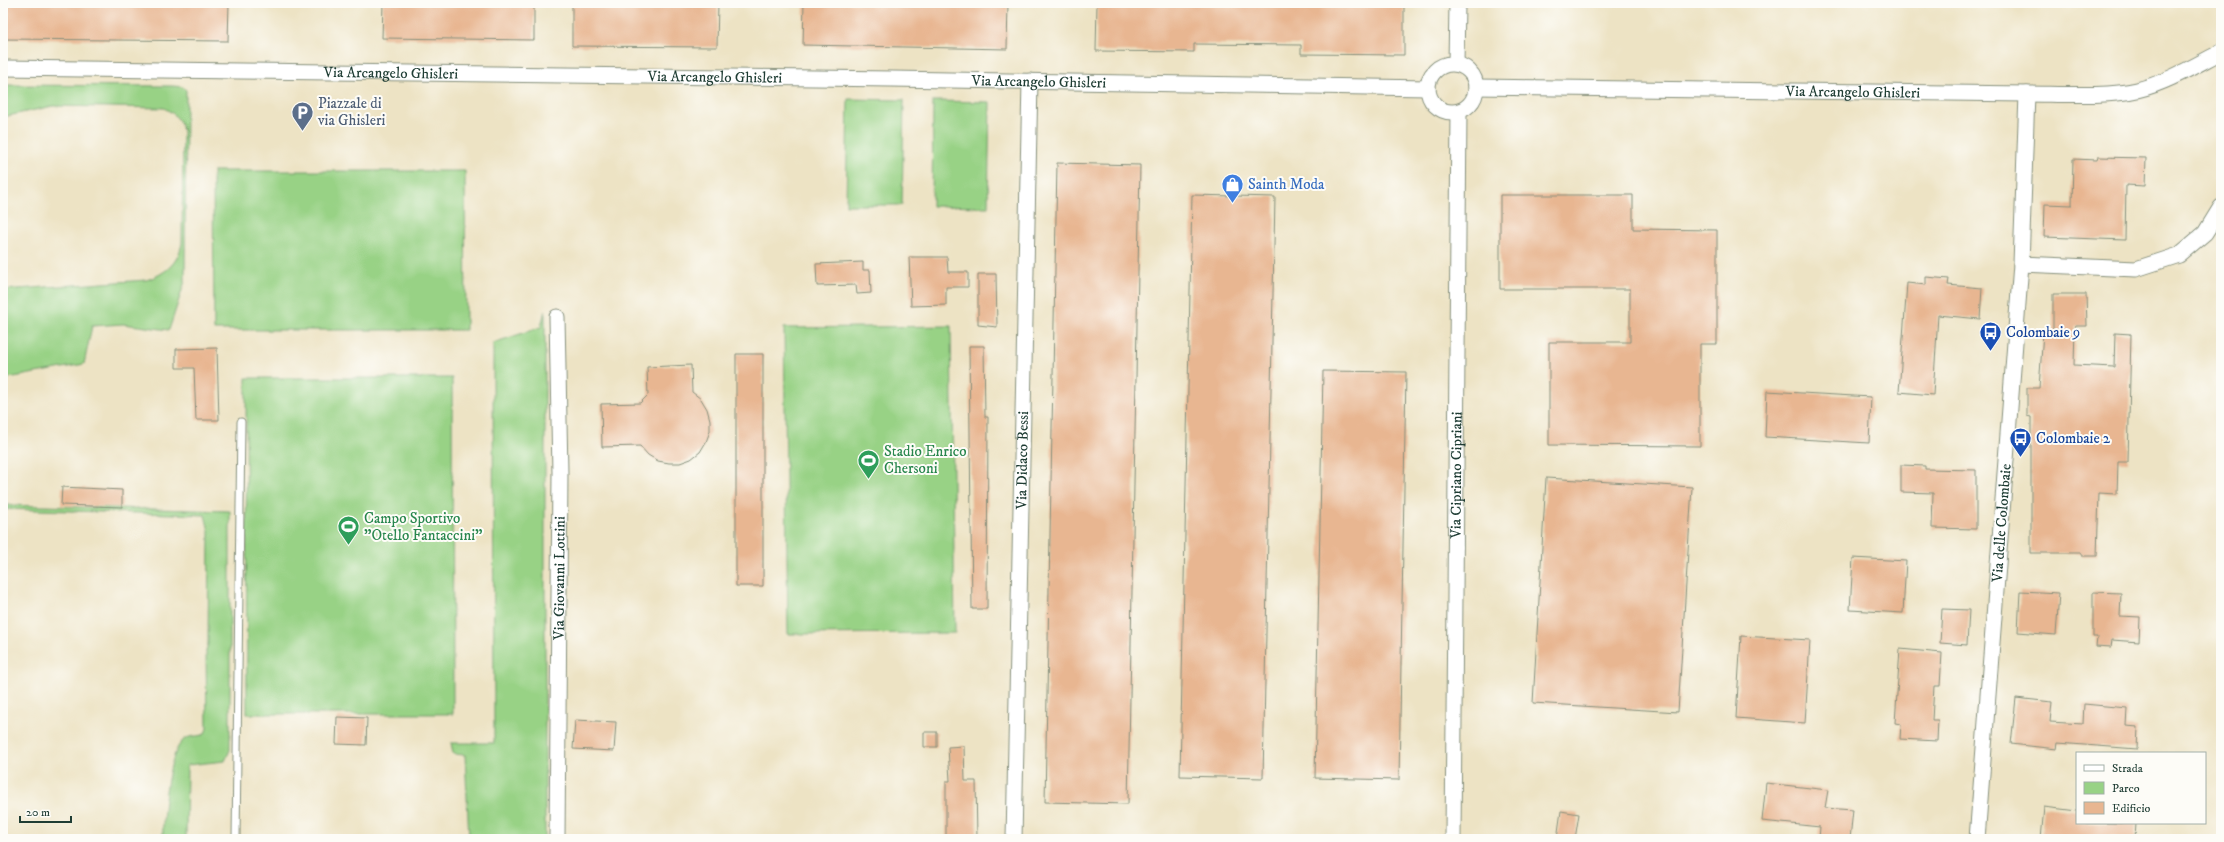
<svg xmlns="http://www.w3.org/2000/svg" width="2224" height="842" viewBox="0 0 2224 842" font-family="'IM FELL DW Pica',serif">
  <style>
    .green { fill: #98d285; stroke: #5c885c }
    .building { fill: #e8b691 }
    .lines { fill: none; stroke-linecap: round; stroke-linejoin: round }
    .service-casing { stroke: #86907c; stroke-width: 9 }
    .minor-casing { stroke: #86907c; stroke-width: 17 }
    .service { stroke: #fff; stroke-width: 7 }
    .minor { stroke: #fff; stroke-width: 15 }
    .labels { text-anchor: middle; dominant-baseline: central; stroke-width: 4; stroke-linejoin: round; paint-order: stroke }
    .street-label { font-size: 15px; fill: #1f3d34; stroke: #fdfcf7 }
    .service-label { font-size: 15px; fill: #4e5e75; stroke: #fdfcf7; text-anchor: start }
    .shop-label { font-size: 15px; fill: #366cbe; stroke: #fdfcf7; text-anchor: start }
    .transit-label { font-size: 15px; fill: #164399; stroke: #fdfcf7; text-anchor: start }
    .leisure-label { font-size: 15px; fill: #27864d; stroke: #fdfcf7; text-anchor: start }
  </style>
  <rect width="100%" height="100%" fill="#fdfcf7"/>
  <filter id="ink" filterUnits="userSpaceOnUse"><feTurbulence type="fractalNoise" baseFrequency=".025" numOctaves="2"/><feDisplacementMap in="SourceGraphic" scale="8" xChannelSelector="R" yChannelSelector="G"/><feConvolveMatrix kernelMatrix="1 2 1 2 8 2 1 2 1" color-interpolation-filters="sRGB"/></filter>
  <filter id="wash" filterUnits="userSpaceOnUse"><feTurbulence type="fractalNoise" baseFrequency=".012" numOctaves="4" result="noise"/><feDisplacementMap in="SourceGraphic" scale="16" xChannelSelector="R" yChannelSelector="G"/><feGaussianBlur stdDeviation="0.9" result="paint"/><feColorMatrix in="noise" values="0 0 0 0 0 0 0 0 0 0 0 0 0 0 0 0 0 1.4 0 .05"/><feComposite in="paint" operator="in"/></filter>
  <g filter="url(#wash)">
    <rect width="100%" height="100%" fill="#ede3c4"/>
    <path class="green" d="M3 85 173 86 183 87 186 90 185 281 169 330 123 324 92 326 84 364 3 379V290L146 280C165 274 178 264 182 243L183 130C179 118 175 114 164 108L53 106 3 117Z
      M848 99 904 100 902 205H846Z
      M933 101 990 102 988 207 932 206Z
      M213 171H465L466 330H214Z
      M545 310V839H469L465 755 453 754 451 743H494L493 343 541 327Z
      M951 326 955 633 788 634 784 328Z
      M246 378H452L453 714H247Z
      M3 505 230 511V750L225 761 187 765 186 839H163C162 819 167 750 185 739 191 735 199 737 205 734L207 728 206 651 208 644 209 531 205 515 3 509Z"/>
    <g id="blocks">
      <path class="building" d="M3 3H229L228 41 3 39Z
        M383 3H534V40L382 38Z
        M572 3H718L717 47 572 46Z
        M804 3H1008L1007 49 803 45Z
        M1097 3H1404V55L1301 54V45L1194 44V52L1096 51Z
        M2098 157 2146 158 2145 186 2126 185 2125 240 2044 237 2045 204 2072 205 2073 159 2097 160Z
        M1057 163 1140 165 1128 804 1045 802Z
        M1192 195 1275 197 1263 778 1180 776Z
        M1500 195H1633V229L1717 230V344H1700V446L1549 445V342H1630V289H1500Z
        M909 257H947L948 272H968V287H946V305L911 306Z
        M863 262V270H870L871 293 857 294 856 285 817 286 816 264Z
        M978 274H996L997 327 978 325Z
        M1926 277 1949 279 1948 285 1982 288 1980 319 1938 315 1933 395 1899 392 1907 283 1926 285Z
        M2053 294H2086L2087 326H2075L2074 365 2114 367 2115 333 2131 334 2128 462H2118L2117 494 2099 493 2097 556H2082V553H2031V417L2027 416V388H2039L2043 332H2053Z
        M969 346H984L985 417H988L987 609H972Z
        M217 348 219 420H196L194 368H176V349Z
        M736 354H763V586H736Z
        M691 365 692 392 701 399 707 409 710 420V431L706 442 700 452 691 459 680 463H669L658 461 648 455 640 446 602 447 601 404 640 403 648 395 647 367Z
        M1323 371 1406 372 1399 780 1315 778Z
        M1767 391 1871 397 1869 443 1765 437Z
        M1901 465 1925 466V469L1976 470V529L1932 528 1933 493 1901 492Z
        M1546 478 1692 487 1678 712 1533 703Z
        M62 487 122 490V507L61 505Z
        M1853 558 1906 561 1903 613 1850 610Z
        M2020 591 2059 593 2056 635 2018 632Z
        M2093 592 2121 593 2120 616 2140 617 2139 642 2112 640 2111 647 2096 646 2097 637H2093Z
        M1942 609 1969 610 1967 645 1940 643Z
        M1741 636 1810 640 1805 723 1736 718Z
        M1900 649 1942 653 1940 686H1934L1932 720H1938L1937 741 1900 739 1901 724 1895 723Z
        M2016 698 2052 702 2050 722 2083 724 2084 704 2127 708 2126 726 2138 727 2137 749 2058 743 2057 749 2011 744Z
        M337 717 367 718 366 745 336 744Z
        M575 720 616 722 614 751 573 749Z
        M924 732H937V747H924Z
        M964 746 965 781H976L977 839H946V781H950L948 747Z
        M1766 783 1828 790 1825 808 1853 810 1850 839H1819L1820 827 1762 821Z
        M2044 807 2077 811V823H2136L2135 839H2041Z
        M1561 811 1579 814 1575 839H1557Z"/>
    </g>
  </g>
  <g filter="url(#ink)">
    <use href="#blocks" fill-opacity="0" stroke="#86907c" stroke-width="1"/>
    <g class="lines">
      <defs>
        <path id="service" d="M236 839 241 422"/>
        <g id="minor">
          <circle cx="1452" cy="88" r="24"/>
          <path d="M1456 64 1457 3"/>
          <path id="s1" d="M3 68 892 79 1428 88"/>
          <path id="s2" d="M1476 87 2027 94C2058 94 2108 97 2137 90 2166 83 2194 66 2221 52"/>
          <path d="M2021 264 2136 269 2179 255 2205 233 2221 207"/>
          <path id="s3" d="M557 839 560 473 557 317"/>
          <path id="s4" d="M1014 839 1030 81"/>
          <path id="s5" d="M1453 839 1459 111"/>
          <path id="s6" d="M1977 839 2021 264 2027 94"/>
        </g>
      </defs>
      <use href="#service" class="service-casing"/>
      <use href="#minor" class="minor-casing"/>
      <use href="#service" class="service"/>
      <use href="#minor" class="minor"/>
    </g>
  </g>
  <defs>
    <symbol id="parking-pin" viewBox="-11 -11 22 30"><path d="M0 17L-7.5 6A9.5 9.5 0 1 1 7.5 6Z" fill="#5c6f8a" stroke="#fdfcf7"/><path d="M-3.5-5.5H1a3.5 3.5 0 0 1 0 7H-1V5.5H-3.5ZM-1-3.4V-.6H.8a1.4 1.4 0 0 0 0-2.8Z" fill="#fff"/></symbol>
    <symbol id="shop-pin" viewBox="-11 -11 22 30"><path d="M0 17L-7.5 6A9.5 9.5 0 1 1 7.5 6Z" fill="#3f7fe0" stroke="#fdfcf7"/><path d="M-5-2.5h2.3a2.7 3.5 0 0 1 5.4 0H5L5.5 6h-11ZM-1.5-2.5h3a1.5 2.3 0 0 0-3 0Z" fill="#fff"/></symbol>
    <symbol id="bus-pin" viewBox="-11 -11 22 30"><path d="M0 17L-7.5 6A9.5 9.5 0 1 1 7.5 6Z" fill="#1a4fb4" stroke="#fdfcf7"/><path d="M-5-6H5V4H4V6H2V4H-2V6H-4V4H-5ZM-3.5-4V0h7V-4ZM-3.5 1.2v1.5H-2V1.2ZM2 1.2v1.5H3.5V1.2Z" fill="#fff"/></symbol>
    <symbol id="stadium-pin" viewBox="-11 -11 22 30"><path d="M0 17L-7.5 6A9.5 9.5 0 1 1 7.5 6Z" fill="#2e9e5b" stroke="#fdfcf7"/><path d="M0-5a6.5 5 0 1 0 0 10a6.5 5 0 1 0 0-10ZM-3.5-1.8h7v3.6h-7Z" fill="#fff"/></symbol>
  </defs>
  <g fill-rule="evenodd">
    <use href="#parking-pin" x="290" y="100" width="25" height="34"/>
    <use href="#shop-pin" x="1220" y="172" width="25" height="34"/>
    <use href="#bus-pin" x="1978" y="320" width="25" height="34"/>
    <use href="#bus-pin" x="2008" y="426" width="25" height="34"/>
    <use href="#stadium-pin" x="856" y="448" width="25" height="34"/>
    <use href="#stadium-pin" x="336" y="514" width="25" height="34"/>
  </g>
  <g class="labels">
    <g class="street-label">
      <text stroke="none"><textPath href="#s1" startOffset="388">Via Arcangelo Ghisleri</textPath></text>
      <text stroke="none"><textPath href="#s1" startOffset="712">Via Arcangelo Ghisleri</textPath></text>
      <text stroke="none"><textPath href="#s1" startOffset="1036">Via Arcangelo Ghisleri</textPath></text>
      <text stroke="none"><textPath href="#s2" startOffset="377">Via Arcangelo Ghisleri</textPath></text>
      <text stroke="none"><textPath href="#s4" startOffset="379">Via Didaco Bessi</textPath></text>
      <text stroke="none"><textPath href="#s5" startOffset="364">Via Cipriano Cipriani</textPath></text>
      <text stroke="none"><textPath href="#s6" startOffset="317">Via delle Colombaie</textPath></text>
      <text stroke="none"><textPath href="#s3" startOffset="261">Via Giovanni Lottini</textPath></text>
    </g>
    <g class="service-label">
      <text x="318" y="103">Piazzale di<tspan x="318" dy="17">via Ghisleri</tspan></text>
    </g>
    <g class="shop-label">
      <text x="1248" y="184">Sainth Moda</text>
    </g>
    <g class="transit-label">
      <text x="2006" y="332">Colombaie 9</text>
      <text x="2036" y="438">Colombaie 2</text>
    </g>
    <g class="leisure-label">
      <text x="884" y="451">Stadio Enrico<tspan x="884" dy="17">Chersoni</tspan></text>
      <text x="364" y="518">Campo Sportivo<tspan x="364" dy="17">"Otello Fantaccini"</tspan></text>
    </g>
  </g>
  <rect width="2224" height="842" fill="none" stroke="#fdfcf7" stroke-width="16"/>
  <rect x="2076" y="752" width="130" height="72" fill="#fdfcf7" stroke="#a4b0a9"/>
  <rect x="2084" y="765" width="20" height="6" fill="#ffffff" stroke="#a4b0a9"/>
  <text x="2112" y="772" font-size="12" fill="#1f3d34">Strada</text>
  <rect x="2084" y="782" width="20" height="12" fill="#98d285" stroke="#a4b0a9"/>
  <text x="2112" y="792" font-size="12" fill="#1f3d34">Parco</text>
  <rect x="2084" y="802" width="20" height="12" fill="#e8b691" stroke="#a4b0a9"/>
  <text x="2112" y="812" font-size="12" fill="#1f3d34">Edificio</text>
  <path d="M20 816v6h51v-6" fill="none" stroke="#1f3d34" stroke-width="2"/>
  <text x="26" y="816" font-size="12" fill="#1f3d34" stroke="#fdfcf7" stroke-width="3" paint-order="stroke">20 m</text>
</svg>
